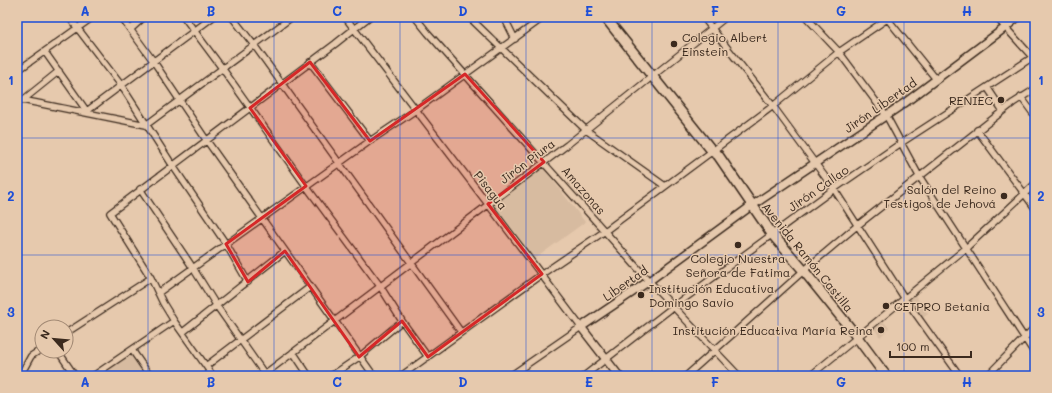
<svg xmlns="http://www.w3.org/2000/svg" width="1052" height="393" viewBox="0 0 1052 393" font-family="Mali,sans-serif">
  <style>
    .built { fill: #d7bba0 }
    .lines { fill: none; stroke-linecap: round; stroke-linejoin: round }
    .minor-casing { stroke: #3b2a1e; stroke-width: 8 }
    .tertiary-casing { stroke: #3b2a1e; stroke-width: 10 }
    .primary-casing { stroke: #3b2a1e; stroke-width: 12 }
    .minor { stroke: #e6c9ad; stroke-width: 5.5 }
    .tertiary { stroke: #e6c9ad; stroke-width: 7 }
    .primary { stroke: #e6c9ad; stroke-width: 9 }
    .marked { fill: #d62828; fill-opacity: 0.2; stroke: #d62828; stroke-width: 3; stroke-linejoin: round }
    .grid { fill: none; stroke: #1d4ed8; stroke-width: 1; stroke-opacity: 0.55 }
    .poi-dot { fill: #3b2a1e; stroke: #e6c9ad; stroke-width: 1.5 }
    .labels { text-anchor: middle; dominant-baseline: central; stroke-width: 3; stroke-linejoin: round; paint-order: stroke }
    .poi-label { font-size: 12px; fill: #3b2a1e; stroke: #e6c9ad; text-anchor: start }
    .street-label { font-size: 12px; fill: #3b2a1e; stroke: #e6c9ad }
    .neatline { fill: none; stroke: #1d4ed8; stroke-width: 1.5 }
    .grid-label { font-size: 13px; text-anchor: middle; font-weight: bold; fill: #1d4ed8 }
  </style>
  <rect width="100%" height="100%" fill="#e6c9ad"/>
  <filter id="ink" filterUnits="userSpaceOnUse"><feTurbulence type="fractalNoise" baseFrequency=".025" numOctaves="2"/><feDisplacementMap in="SourceGraphic" scale="8" xChannelSelector="R" yChannelSelector="G"/><feConvolveMatrix kernelMatrix="1 2 1 2 8 2 1 2 1" color-interpolation-filters="sRGB"/></filter>
  <g filter="url(#ink)">
    <path class="built" d="M541 165 585 222 536 258 533 257 492 201Z
      M915 295 928 314 920 320 908 301Z
      M883 321 889 328 880 337 874 328Z
      M131 352 146 376H95Z"/>
    <g class="lines">
      <defs>
        <path id="minor" d="M69 17 121 85 173 166 226 244 248 282
          M121 17 154 62 207 141 374 376
          M184 17 222 68 306 186 380 286 402 321 428 357
          M232 17 254 45 461 332
          M345 17 488 204 581 327 510 376
          M415 17 428 33 649 281 739 376
          M469 17 586 130 665 186
          M504 17 515 39
          M703 17 773 106 834 189 905 299 960 376
          M806 17 839 52 886 115 919 176 1035 354
          M886 17 936 79
          M996 17 1035 60
          M131 29 144 17
          M45 52 88 113
          M310 62 370 141
          M17 71 93 17
          M987 87 1003 111
          M1021 97 1035 116
          M17 99 146 125 292 17
          M23 100 59 71
          M87 111 213 17
          M977 130 1035 208
          M140 189 193 268 216 305 266 376
          M158 293 370 141 416 110 544 17
          M183 332 285 251
          M66 333 151 278
          M132 350 150 376
          M58 351 75 376
          M293 352 309 376
          M206 366 310 287
          M20 376 31 356 42 349
          M93 376 174 321
          M213 376 174 321 163 303 151 278 110 213 335 44 369 17
          M262 376 567 145 726 17
          M331 376 359 357 402 321
          M401 376 542 274 605 231 773 106 839 52 890 17
          M584 376 673 307 834 189 901 143 1033 57
          M686 376 801 273 858 225 1013 103 1035 89
          M810 376 965 249 1035 184
          M987 376 1035 327"/>
        <path id="tertiary" d="M619 376 581 327 649 281 747 209 906 102 1006 27 1018 17"/>
        <path id="primary" d="M605 17 713 152 718 155 772 234 804 271 854 333 886 376"/>
      </defs>
      <use href="#minor" class="minor-casing"/>
      <use href="#tertiary" class="tertiary-casing"/>
      <use href="#primary" class="primary-casing"/>
      <use href="#minor" class="minor"/>
      <use href="#tertiary" class="tertiary"/>
      <use href="#primary" class="primary"/>
    </g>
  </g>
  <path class="marked" d="M310 62 370 141 465 74 544 162 488 204 542 274 428 357 402 321 359 357 285 251 248 282 226 244 306 186 250 108Z"/>
  <path class="grid" d="M148 17V376M274 17V376M400 17V376M526 17V376M652 17V376M778 17V376M904 17V376M17 138H1035M17 255H1035"/>
  <g class="poi-dot">
    <circle cx="674" cy="44" r="4"/>
    <circle cx="1001" cy="100" r="4"/>
    <circle cx="1004" cy="196" r="4"/>
    <circle cx="738" cy="245" r="4"/>
    <circle cx="641" cy="295" r="4"/>
    <circle cx="886" cy="306" r="4"/>
    <circle cx="881" cy="330" r="4"/>
  </g>
  <g class="labels">
    <g class="poi-label">
      <text x="682" y="37">Colegio Albert<tspan x="682" dy="14">Einstein</tspan></text>
      <text x="993" y="100" text-anchor="end">RENIEC</text>
      <text x="996" y="189" text-anchor="end">Salón del Reino<tspan x="996" dy="14">Testigos de Jehová</tspan></text>
      <text x="738" y="258" text-anchor="middle">Colegio Nuestra<tspan x="738" dy="14">Señora de Fatima</tspan></text>
      <text x="649" y="288">Institución Educativa<tspan x="649" dy="14">Domingo Savio</tspan></text>
      <text x="894" y="306">CETPRO Betania</text>
      <text x="873" y="330" text-anchor="end">Institución Educativa María Reina</text>
    </g>
    <g class="street-label">
      <text transform="translate(880 105) rotate(-35)">Jirón Libertad</text>
      <text transform="translate(527 161) rotate(-37)">Jirón Piura</text>
      <text transform="translate(818 188) rotate(-35)">Jirón Callao</text>
      <text transform="translate(491 190) rotate(52)">Pisagua</text>
      <text transform="translate(584 190) rotate(49)">Amazonas</text>
      <text transform="translate(808 257) rotate(51)">Avenida Ramón Castilla</text>
      <text transform="translate(625 283) rotate(-35)">Libertad</text>
    </g>
  </g>
  <rect width="1052" height="393" fill="none" stroke="#e6c9ad" stroke-width="44"/>
  <g transform="translate(54 339) rotate(297)"><circle r="19" fill="#e6c9ad" stroke="#a28974"/>
  <path d="M0-3L7 15L0 10L-7 15Z" fill="#3b2a1e"/>
  <text y="-6" font-size="11" font-weight="bold" text-anchor="middle" fill="#3b2a1e">N</text>
  </g>
  <path d="M890 351v6h81v-6" fill="none" stroke="#3b2a1e" stroke-width="2"/>
  <text x="896" y="351" font-size="12" fill="#3b2a1e" stroke="#e6c9ad" stroke-width="3" paint-order="stroke">100 m</text>
  <rect x="22" y="22" width="1008" height="349" class="neatline"/>
  <g class="grid-label">
    <text x="85" y="16">A</text>
    <text x="211" y="16">B</text>
    <text x="337" y="16">C</text>
    <text x="463" y="16">D</text>
    <text x="589" y="16">E</text>
    <text x="715" y="16">F</text>
    <text x="841" y="16">G</text>
    <text x="967" y="16">H</text>
    <text x="11" y="85">1</text>
    <text x="1041" y="85">1</text>
    <text x="11" y="201">2</text>
    <text x="1041" y="201">2</text>
    <text x="11" y="317">3</text>
    <text x="1041" y="317">3</text>
    <text x="85" y="387">A</text>
    <text x="211" y="387">B</text>
    <text x="337" y="387">C</text>
    <text x="463" y="387">D</text>
    <text x="589" y="387">E</text>
    <text x="715" y="387">F</text>
    <text x="841" y="387">G</text>
    <text x="967" y="387">H</text>
  </g>
</svg>
